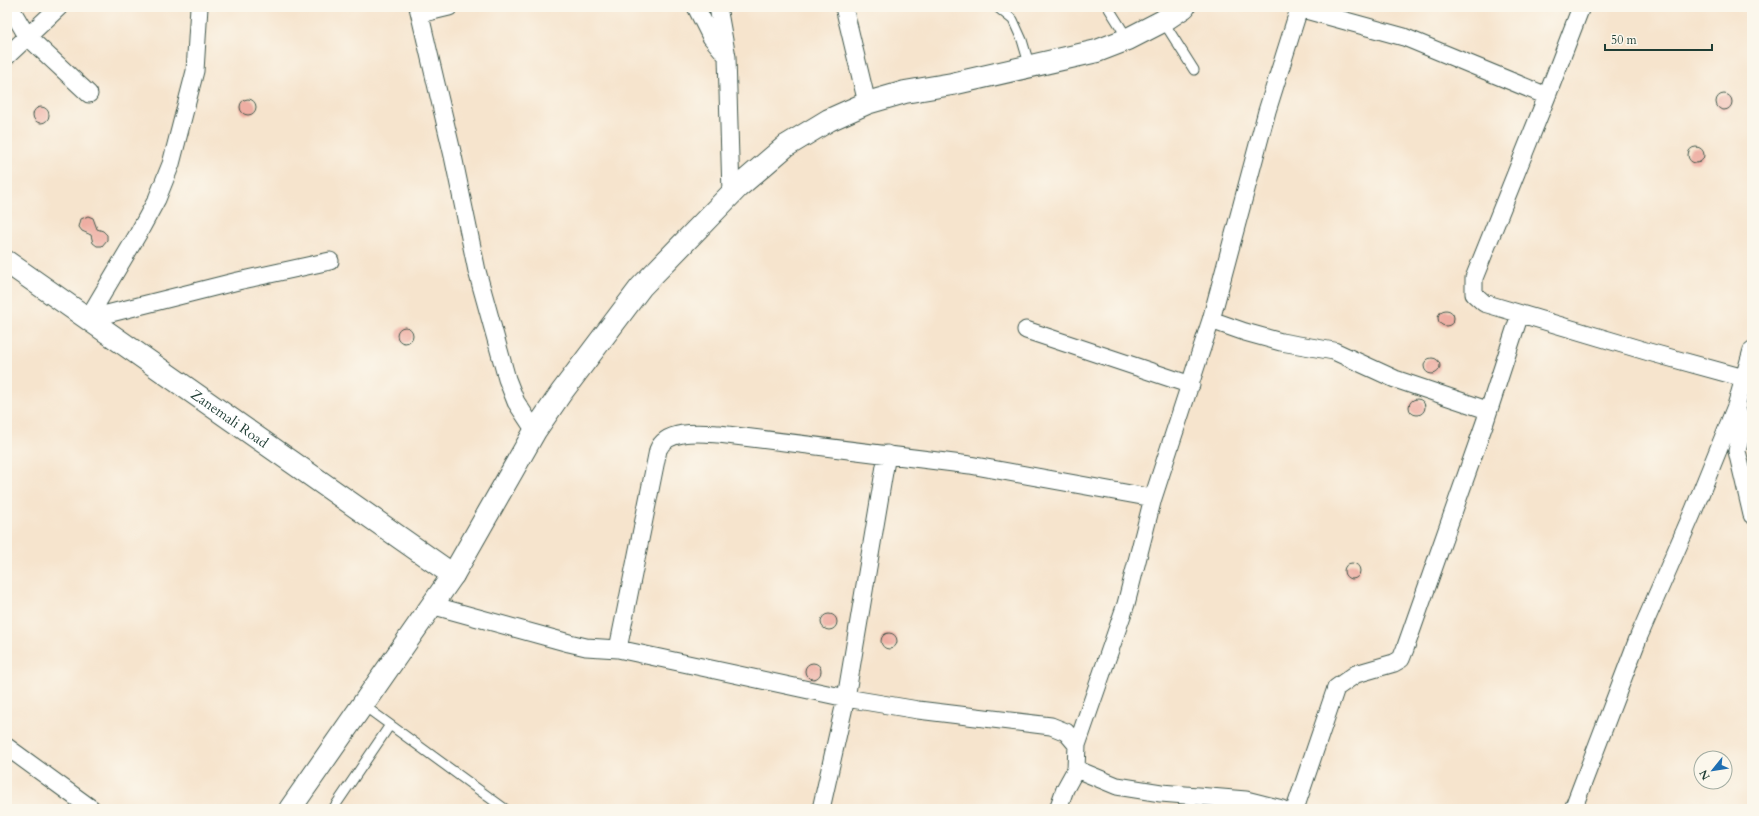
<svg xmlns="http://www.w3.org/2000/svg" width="1759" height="816" viewBox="0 0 1759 816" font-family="Cardo,serif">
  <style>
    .building { fill: #eeaea3 }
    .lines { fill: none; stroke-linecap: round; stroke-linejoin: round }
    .lane-casing { stroke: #3f564b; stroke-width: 11 }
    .street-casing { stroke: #3f564b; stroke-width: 19 }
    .secondary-casing { stroke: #3f564b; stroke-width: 24 }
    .lane { stroke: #fff; stroke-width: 9 }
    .street { stroke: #fff; stroke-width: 17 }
    .secondary { stroke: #fff; stroke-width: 22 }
    .labels { text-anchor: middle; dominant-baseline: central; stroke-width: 4; stroke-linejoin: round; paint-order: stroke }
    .street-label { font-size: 14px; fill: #1f3d34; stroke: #fbf7ec }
  </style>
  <rect width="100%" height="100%" fill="#fbf7ec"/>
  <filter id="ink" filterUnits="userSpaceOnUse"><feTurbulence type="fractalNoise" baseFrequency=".025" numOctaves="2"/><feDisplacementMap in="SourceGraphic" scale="8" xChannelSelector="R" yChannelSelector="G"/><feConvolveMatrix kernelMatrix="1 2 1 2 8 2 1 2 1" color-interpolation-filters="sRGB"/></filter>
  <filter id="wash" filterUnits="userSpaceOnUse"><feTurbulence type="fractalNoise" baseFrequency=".012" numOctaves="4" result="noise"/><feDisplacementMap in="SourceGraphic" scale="16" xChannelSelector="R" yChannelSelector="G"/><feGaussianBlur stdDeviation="0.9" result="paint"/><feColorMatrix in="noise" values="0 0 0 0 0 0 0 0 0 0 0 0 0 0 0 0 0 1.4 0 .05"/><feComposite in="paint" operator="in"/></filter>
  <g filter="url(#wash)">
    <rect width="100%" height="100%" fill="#f6e4cd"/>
    <g id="blocks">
      <path class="building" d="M1716 102a8 8 0 1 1 16 0a8 8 0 1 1-16 0Z
        M240 107a8 8 0 1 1 16 0a8 8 0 1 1-16 0Z
        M33 115a8 8 0 1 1 16 0a8 8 0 1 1-16 0Z
        M1688 155a8 8 0 1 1 16 0a8 8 0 1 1-16 0Z
        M88 216 93 218 97 229 103 231 107 235V240L102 246H97L93 243 91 235 82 231 79 227 81 219Z
        M1438 318a8 8 0 1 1 16 0a8 8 0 1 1-16 0Z
        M397 335a8 8 0 1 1 16 0a8 8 0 1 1-16 0Z
        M1424 366a8 8 0 1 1 16 0a8 8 0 1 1-16 0Z
        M1409 407a8 8 0 1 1 16 0a8 8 0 1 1-16 0Z
        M1344 571a8 8 0 1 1 16 0a8 8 0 1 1-16 0Z
        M821 622a8 8 0 1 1 16 0a8 8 0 1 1-16 0Z
        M881 641a8 8 0 1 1 16 0a8 8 0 1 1-16 0Z
        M805 671a8 8 0 1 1 16 0a8 8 0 1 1-16 0Z"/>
    </g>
  </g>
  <g filter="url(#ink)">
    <use href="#blocks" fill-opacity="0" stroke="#3f564b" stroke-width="1"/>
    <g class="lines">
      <defs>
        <path id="lane" d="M997 7 1013 20 1022 40 1030 67
          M1108 7 1128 39
          M1163 21 1194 70
          M363 705 505 809
          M333 809 390 725"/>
        <path id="street" d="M10 7 27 36 89 94
          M418 7 453 156 477 271 507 379 516 402 535 431
          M696 7 711 37 726 55
          M718 7 727 57 731 193
          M844 7 867 103
          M1295 7 1404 37 1547 96
          M1581 7 1547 96 1474 278V294L1484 303 1649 352 1744 378
          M420 14 449 7
          M7 56 59 7
          M93 311 103 315 238 281 330 261
          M87 320 138 234 157 199 171 164 195 71 199 7
          M1211 320 1245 332 1281 342 1334 351 1395 379 1487 410
          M1026 330 1191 385
          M1736 406 1743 427 1737 451 1752 515
          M431 605 569 643 586 647 618 649 846 698 918 710 1051 726 1066 732 1077 745
          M618 649 658 450C666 429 701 433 719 434L970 465 1153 498
          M7 747 92 809
          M1076 769 1117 786 1161 793 1246 800 1282 809
          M821 809 846 698 887 454
          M1058 809 1065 789 1076 769 1077 745 1126 604 1153 498 1211 320 1267 111 1299 9
          M1295 809 1336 688 1356 674 1394 663 1401 659 1405 649 1485 422 1520 314
          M1573 809 1639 636 1693 512 1736 406 1752 350"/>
        <g id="secondary">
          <path id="s1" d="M7 262 453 575"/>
          <path d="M290 809 453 575 535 431 561 393 641 287 737 188 786 146 829 120 867 103 905 92 952 84 1097 51 1128 39 1163 21 1184 7"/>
        </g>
      </defs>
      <use href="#lane" class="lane-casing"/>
      <use href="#street" class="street-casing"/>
      <use href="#secondary" class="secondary-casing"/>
      <use href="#lane" class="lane"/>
      <use href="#street" class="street"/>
      <use href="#secondary" class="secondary"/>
    </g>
  </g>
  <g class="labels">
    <g class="street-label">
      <text stroke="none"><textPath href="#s1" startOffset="272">Zanemali Road</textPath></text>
    </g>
  </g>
  <rect width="1759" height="816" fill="none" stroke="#fbf7ec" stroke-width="24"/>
  <g transform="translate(1713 770) rotate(240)"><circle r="19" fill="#fbf7ec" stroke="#a3ada2"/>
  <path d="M0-3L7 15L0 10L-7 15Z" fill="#1f6fb2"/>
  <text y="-6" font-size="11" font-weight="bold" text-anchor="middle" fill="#1f3d34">N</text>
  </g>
  <path d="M1605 44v6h107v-6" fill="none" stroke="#1f3d34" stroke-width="2"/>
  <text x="1611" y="44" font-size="12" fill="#1f3d34" stroke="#fbf7ec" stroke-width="3" paint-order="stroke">50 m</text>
</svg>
